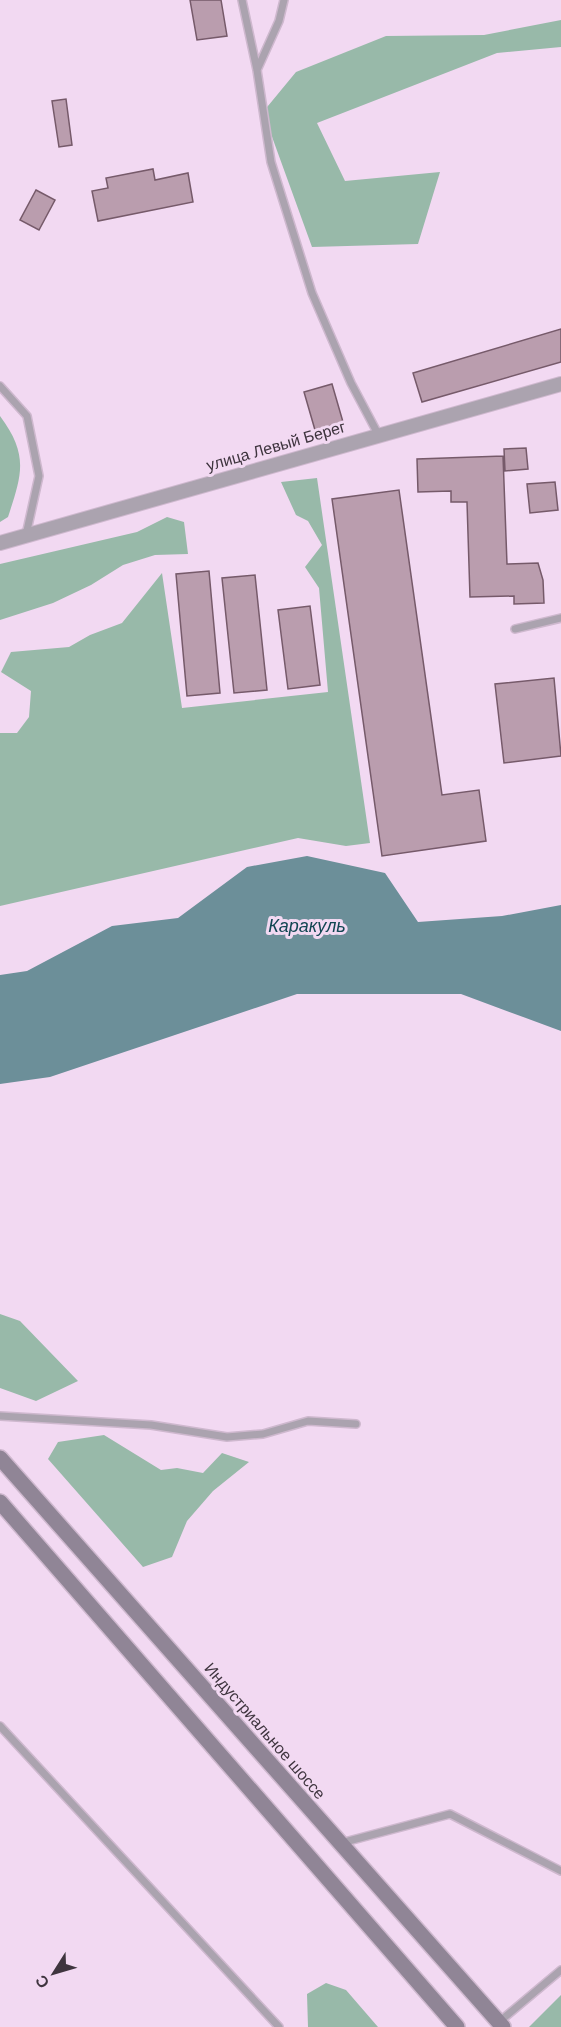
<svg xmlns="http://www.w3.org/2000/svg" width="561" height="2027" viewBox="0 0 561 2027" font-family="'DM Sans',sans-serif">
  <style>
    .forest { fill: #98b9a9 }
    .water { fill: #6c8f99 }
    .building { fill: #ba9dae; stroke: #765a6a; stroke-width: 1.5 }
    .lines { fill: none; stroke-linecap: round; stroke-linejoin: round }
    .lane-casing { stroke: #ceb8ce; stroke-width: 10 }
    .street-casing { stroke: #ceb8ce; stroke-width: 16 }
    .secondary-casing { stroke: #ceb8ce; stroke-width: 18 }
    .lane { stroke: #aba3af; stroke-width: 7 }
    .street { stroke: #aba3af; stroke-width: 14 }
    .secondary { stroke: #908596; stroke-width: 15 }
    .labels { text-anchor: middle; dominant-baseline: central; stroke-width: 6; stroke-linejoin: round; paint-order: stroke }
    .street-label { font-size: 16px; fill: #3f353f; stroke: #f2d9f2 }
    .water-label { font-size: 18px; font-style: italic; fill: #114652; stroke: #f2d9f2 }
  </style>
  <rect width="100%" height="100%" fill="#f2d9f2"/>
  <path class="forest" d="M561 20V47L497 53 317 123 345 181 440 172 418 244 312 247 263 112 296 72 386 36 484 35Z
    M0 416C29 455 22 474 8 517L0 522Z
    M317 478 370 843 346 846 298 838 0 906V733H17L29 717 31 691 1 672 11 652 69 647 90 635 122 623 162 573 182 708 328 692 319 588 305 567 322 545 308 521 296 515 281 482Z
    M167 517 184 522 188 554 155 555 123 565 91 585 53 603 0 620V564L137 532Z
    M0 1314 20 1321 78 1381 36 1401 0 1388Z
    M104 1435 161 1470 177 1468 203 1473 222 1453 249 1462 213 1491 187 1521 172 1557 143 1567 48 1459 58 1442Z
    M326 1983 346 1990 378 2027H308L307 1994Z
    M561 1995V2027H529Z"/>
  <path class="water" d="M307 856 385 873 418 922 502 916 561 905V1031L461 994H297L50 1077 0 1084V975L27 971 112 926 178 918 247 867Z"/>
  <path class="building" d="M190 0H221L227 36 197 40Z
    M66 99 72 145 59 147 52 101Z
    M153 169 155 180 188 173 193 202 98 221 92 191 108 188 106 178Z
    M36 190 55 200 39 230 20 220Z
    M561 329V362L422 402 413 373Z
    M332 384 343 422 315 430 304 392Z
    M526 448 528 469 505 471 504 449Z
    M503 456 507 564 538 563 543 580 544 603 514 604V596L470 597 467 502H451V491L418 492 417 459Z
    M555 482 558 510 530 513 527 484Z
    M399 490 442 795 479 790 486 841 382 856 332 499Z
    M209 571 220 693 187 696 176 574Z
    M255 575 267 690 234 693 222 578Z
    M310 606 320 685 288 689 278 610Z
    M554 678 561 756 504 763 495 684Z"/>
  <g class="lines">
    <defs>
      <path id="lane" d="M242 0 257 70 271 162 312 293 351 383 378 434
        M257 70 279 21 284 0
        M0 386 27 416 39 476 26 535
        M515 629 561 618
        M0 1416 151 1425 227 1437 263 1434 308 1421 356 1424
        M0 1726 279 2027
        M341 1843 450 1814 561 1871
        M499 2022 561 1970"/>
      <path id="street" d="M0 543 561 384"/>
      <path id="secondary" d="M0 1458 503 2027
        M0 1502 457 2027"/>
    </defs>
    <use href="#lane" class="lane-casing"/>
    <use href="#street" class="street-casing"/>
    <use href="#secondary" class="secondary-casing"/>
    <use href="#lane" class="lane"/>
    <use href="#street" class="street"/>
    <use href="#secondary" class="secondary"/>
  </g>
  <g class="labels">
    <g class="street-label">
      <text transform="translate(276 446) rotate(-16)">улица Левый Берег</text>
      <text transform="translate(265 1731) rotate(49)">Индустриальное шоссе</text>
    </g>
    <g class="water-label">
      <text x="307" y="926">Каракуль</text>
    </g>
  </g>
  <g transform="translate(54 1973) rotate(233)" stroke="#f2d9f2" stroke-width="4.5" paint-order="stroke">
  <path d="M0-4.5L10 22L0 15L-10 22Z" fill="#3f353f"/>
  <text y="-9" font-size="16" font-weight="bold" text-anchor="middle" fill="#3f353f">С</text>
  </g>
</svg>
